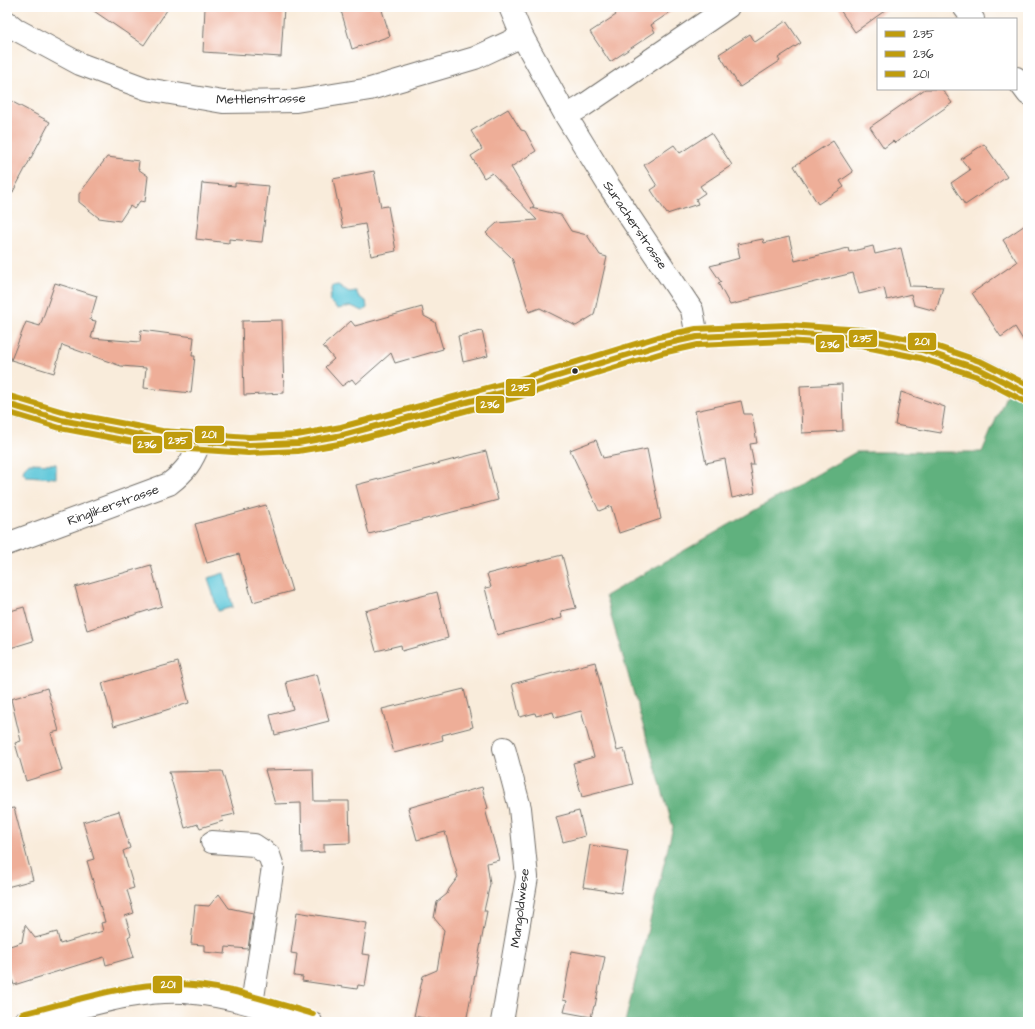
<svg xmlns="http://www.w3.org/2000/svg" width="1035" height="1029" viewBox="0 0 1035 1029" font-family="'Architects Daughter',sans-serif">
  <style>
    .forest { fill: #60b17e; stroke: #466e54 }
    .water { fill: #5ec7d9; stroke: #447982 }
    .building { fill: #eeae98 }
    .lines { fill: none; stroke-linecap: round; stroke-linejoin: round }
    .minor-casing { stroke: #736f69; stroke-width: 24 }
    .major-casing { stroke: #736f69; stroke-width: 24 }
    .minor { stroke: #fff; stroke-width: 22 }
    .major { stroke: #fff; stroke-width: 22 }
    .bus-1-casing { stroke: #fff; stroke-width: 9 }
    .bus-2-casing { stroke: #fff; stroke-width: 9 }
    .bus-3-casing { stroke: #fff; stroke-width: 9 }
    .bus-1 { stroke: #bf9c0d; stroke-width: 6 }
    .bus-2 { stroke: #bf9c0d; stroke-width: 6 }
    .bus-3 { stroke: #bf9c0d; stroke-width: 6 }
    .bus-dot { fill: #2b2b2b; stroke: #fff; stroke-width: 1.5 }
    .labels { text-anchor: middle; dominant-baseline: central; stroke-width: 4; stroke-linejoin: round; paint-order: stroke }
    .street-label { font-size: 13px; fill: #2b2b2b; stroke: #fff }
    .line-badge { stroke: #fff; stroke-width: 1.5 }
    .badge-label { font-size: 11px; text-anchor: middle; font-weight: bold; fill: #fff }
  </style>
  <rect width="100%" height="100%" fill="#fff"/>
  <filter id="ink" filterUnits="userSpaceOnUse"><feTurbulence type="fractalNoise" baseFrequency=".025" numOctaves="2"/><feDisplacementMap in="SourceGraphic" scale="8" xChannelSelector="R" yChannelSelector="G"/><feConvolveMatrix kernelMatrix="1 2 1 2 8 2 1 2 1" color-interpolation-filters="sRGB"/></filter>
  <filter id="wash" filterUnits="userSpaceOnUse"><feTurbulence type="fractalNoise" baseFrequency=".012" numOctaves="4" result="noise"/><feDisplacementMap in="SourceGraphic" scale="16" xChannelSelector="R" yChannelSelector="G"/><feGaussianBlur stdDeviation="0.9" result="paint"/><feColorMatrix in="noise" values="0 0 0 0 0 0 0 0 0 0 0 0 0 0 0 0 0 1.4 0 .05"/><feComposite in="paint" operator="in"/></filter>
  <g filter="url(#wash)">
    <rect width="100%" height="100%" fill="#f9ecdb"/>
    <path class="forest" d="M1011 384 1028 394V1022H625L673 827 605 596 856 452H982Z"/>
    <path class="water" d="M338 285 349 292 356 291 359 297 366 301 367 308 363 311 351 306 338 309 329 301 333 286Z
      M29 463 56 464V478L26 476 23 473 24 468Z
      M224 573 233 607 218 611 208 578Z"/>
    <g id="blocks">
      <path class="building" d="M88 7H169L144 45Z
        M205 7H284L281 57 203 52Z
        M340 7H381L390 36 352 49Z
        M611 7H678L651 25 655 32 610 62 590 32 616 15Z
        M838 7H890L855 32Z
        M786 21 801 43 778 58 780 61 740 87 719 54 750 34 755 42Z
        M925 89H942L952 103 895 143 893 141 884 148 870 127Z
        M7 99 50 122 7 203Z
        M508 109 521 130 525 131 536 151 511 167 534 206 531 208 561 215 571 231 587 235 600 255 607 257 594 315 576 326 540 308 529 312 512 258 486 233 497 223 537 220 492 173 484 178 471 156 482 149 471 131Z
        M711 133 732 165 700 186 705 193 696 199 698 204 667 214 651 190 657 186 644 165 674 145 680 153Z
        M833 141 853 172 840 181 844 187 818 204 794 166Z
        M984 144 1007 177 965 205 951 183 970 170 961 159Z
        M107 157 139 161 138 169 148 176 145 202 140 201 134 209 130 206 120 221 99 218 79 202V194Z
        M374 171 381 207 388 206 396 251 371 256 365 224 343 228 333 179Z
        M202 183 235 186V183L269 186 262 242 229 239V243L196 239Z
        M1028 223V348L1015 327 1001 337 972 293 1017 262 1003 240Z
        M789 237 795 261 848 248 849 252 873 246 875 254 901 248 910 286 943 287 936 311 914 305 911 294 887 300 884 288 859 294 853 273 750 298V300L730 305 718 283 721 282 710 266 740 258 737 244 763 239 764 243Z
        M55 283 97 296 90 320 96 321 91 338 140 342 141 330 194 337 192 356H195L191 393 144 388 146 368 121 366 62 345 54 373 11 360 26 322 40 326Z
        M422 307 424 316 435 322 443 349 395 363 391 353 356 384 352 379 342 386 325 367 334 359 323 346 351 321 355 326Z
        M282 320 284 393 244 395 242 321Z
        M482 331 488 356 463 362 458 336Z
        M842 384 843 431 802 433 800 386Z
        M901 392 945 407 941 433 895 425Z
        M741 401 744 414H752L757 443 750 444 754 465H750L755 493 732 498 725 459 706 463 695 411Z
        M596 440 603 458 647 449 661 519 619 533 611 506 599 511 570 450Z
        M486 451 498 500 369 534 356 485Z
        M266 505 292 591 253 602 239 554 207 563 195 524Z
        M562 555 576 608 561 611 562 618 497 635 485 588 491 587 487 574Z
        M151 565 162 606 87 630 75 587Z
        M437 592 448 638 402 651 401 645 376 651 365 611Z
        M24 607 33 641 7 649V612Z
        M178 662 189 703 114 726 102 683Z
        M595 662 617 751 624 749 633 784 582 797 573 763 594 757 581 711 555 718 553 712 536 716 535 713 520 717 512 684Z
        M317 674 329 721 275 735 270 715 293 709 286 682Z
        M47 688 59 731 51 733 62 770 26 781 15 743 21 741 11 699Z
        M464 689 473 727 442 735 443 740 394 753 382 709Z
        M313 769 314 801H349L350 843 324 844V852L302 853 301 803 275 804 265 770Z
        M222 771 235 814 222 817 223 821 200 828 198 824 185 828 169 772Z
        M482 787 488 808 485 809 499 860 487 863 490 884 484 911H487L466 1022H442L414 1016 423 976 437 970 444 930 434 918 437 902 447 894 449 889 458 877 445 832 417 840 408 808Z
        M14 808 33 880 7 887V809Z
        M119 811 130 848 123 851 134 888 127 890 134 913 125 916 131 935 128 937 134 957 106 965 104 957 14 985 7 963V947L22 942 25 925 35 938 57 932 60 944 103 931 101 923 105 922 87 861 94 859 83 822Z
        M579 811 585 836 563 842 556 817Z
        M590 845 628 851 621 893 583 887Z
        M219 894 229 908 253 913 248 949 226 947 225 954 204 952V945L191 944 195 905 209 906Z
        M297 912 367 923 362 954 370 955 365 986 358 985 357 989 302 981 303 977 294 976 297 954 291 953Z
        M572 951 605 957 595 1006H594L591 1017 564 1012 567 1001 563 1000Z"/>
    </g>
  </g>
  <g filter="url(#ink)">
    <use href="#blocks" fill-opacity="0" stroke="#736f69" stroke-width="1"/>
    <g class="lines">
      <defs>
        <path id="minor" d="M510 7 522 36 566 116 609 186 692 310 697 337
          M7 22 17 30 80 64 147 89 223 102 296 101 370 89 475 58 522 36
          M566 116 583 106 728 7
          M7 544 169 484C186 471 192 462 200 442
          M212 842 254 845 269 855 273 867 252 1004
          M24 1022C78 1009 140 986 195 993 235 997 273 1011 311 1022
          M502 1022 527 877 520 808 504 748"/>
        <path id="major" d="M964 7 973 19
          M1016 78 1028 94
          M7 404 61 420 161 439 249 445 298 443 343 435 519 388 660 345 697 337 787 333 862 338 922 350 979 369 1028 394"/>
      </defs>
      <use href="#minor" class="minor-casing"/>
      <use href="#major" class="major-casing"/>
      <use href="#minor" class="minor"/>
      <use href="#major" class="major"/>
      <defs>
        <path id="bus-1" d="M7 404 61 420 161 439 249 445 298 443 343 435 519 388 660 345 697 337 787 333 862 338 922 350 979 369 1028 394"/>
        <path id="bus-2" d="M7 412 60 428 160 447 248 453 298 451 345 443 521 396 662 353 698 345 787 341 861 346 920 358 976 376 1024 401"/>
        <path id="bus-3" d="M9 396 63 412 162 431 249 437 297 435 341 427 517 380 658 337 696 329 787 325 863 330 924 342 982 362 1028 385
          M22 1014C72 1002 122 984 174 984 222 984 268 1001 313 1014"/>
      </defs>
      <use href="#bus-1" class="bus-1-casing"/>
      <use href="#bus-2" class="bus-2-casing"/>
      <use href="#bus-3" class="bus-3-casing"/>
      <use href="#bus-1" class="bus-1"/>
      <use href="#bus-2" class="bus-2"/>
      <use href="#bus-3" class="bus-3"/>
    </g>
  </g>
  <circle class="bus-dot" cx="575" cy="371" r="3.5"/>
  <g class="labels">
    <g class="street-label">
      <text transform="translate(261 99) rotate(-1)">Mettlenstrasse</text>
      <text transform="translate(635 225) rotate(56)">Suracherstrasse</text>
      <text transform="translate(113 505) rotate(-20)">Ringlikerstrasse</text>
      <text transform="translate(520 908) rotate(-83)">Mangoldwiese</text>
    </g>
  </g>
  <g class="line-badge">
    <rect x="848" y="329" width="30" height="19" rx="4" fill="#bf9c0d"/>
    <rect x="907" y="332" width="30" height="19" rx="4" fill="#bf9c0d"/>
    <rect x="815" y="334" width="30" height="19" rx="4" fill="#bf9c0d"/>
    <rect x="505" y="378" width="31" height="19" rx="4" fill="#bf9c0d"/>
    <rect x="475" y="395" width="30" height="19" rx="4" fill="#bf9c0d"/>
    <rect x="194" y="425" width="31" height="19" rx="4" fill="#bf9c0d"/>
    <rect x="163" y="431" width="30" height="19" rx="4" fill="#bf9c0d"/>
    <rect x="132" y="435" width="31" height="19" rx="4" fill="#bf9c0d"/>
    <rect x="152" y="975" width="31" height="19" rx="4" fill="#bf9c0d"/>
  </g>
  <g class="badge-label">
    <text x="863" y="342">235</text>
    <text x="922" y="345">201</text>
    <text x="830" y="348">236</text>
    <text x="521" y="391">235</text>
    <text x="490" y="408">236</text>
    <text x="209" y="438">201</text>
    <text x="178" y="444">235</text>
    <text x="147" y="448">236</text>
    <text x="168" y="988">201</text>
  </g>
  <rect width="1035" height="1029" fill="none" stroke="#fff" stroke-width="24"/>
  <rect x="877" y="18" width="140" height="72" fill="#ffffff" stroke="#aaaaaa"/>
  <rect x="885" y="31" width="20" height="6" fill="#bf9c0d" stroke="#aaaaaa"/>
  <text x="913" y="38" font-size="12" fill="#2b2b2b">235</text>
  <rect x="885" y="51" width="20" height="6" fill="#bf9c0d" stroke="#aaaaaa"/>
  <text x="913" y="58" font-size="12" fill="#2b2b2b">236</text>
  <rect x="885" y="71" width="20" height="6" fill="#bf9c0d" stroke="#aaaaaa"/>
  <text x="913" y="78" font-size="12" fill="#2b2b2b">201</text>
</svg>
